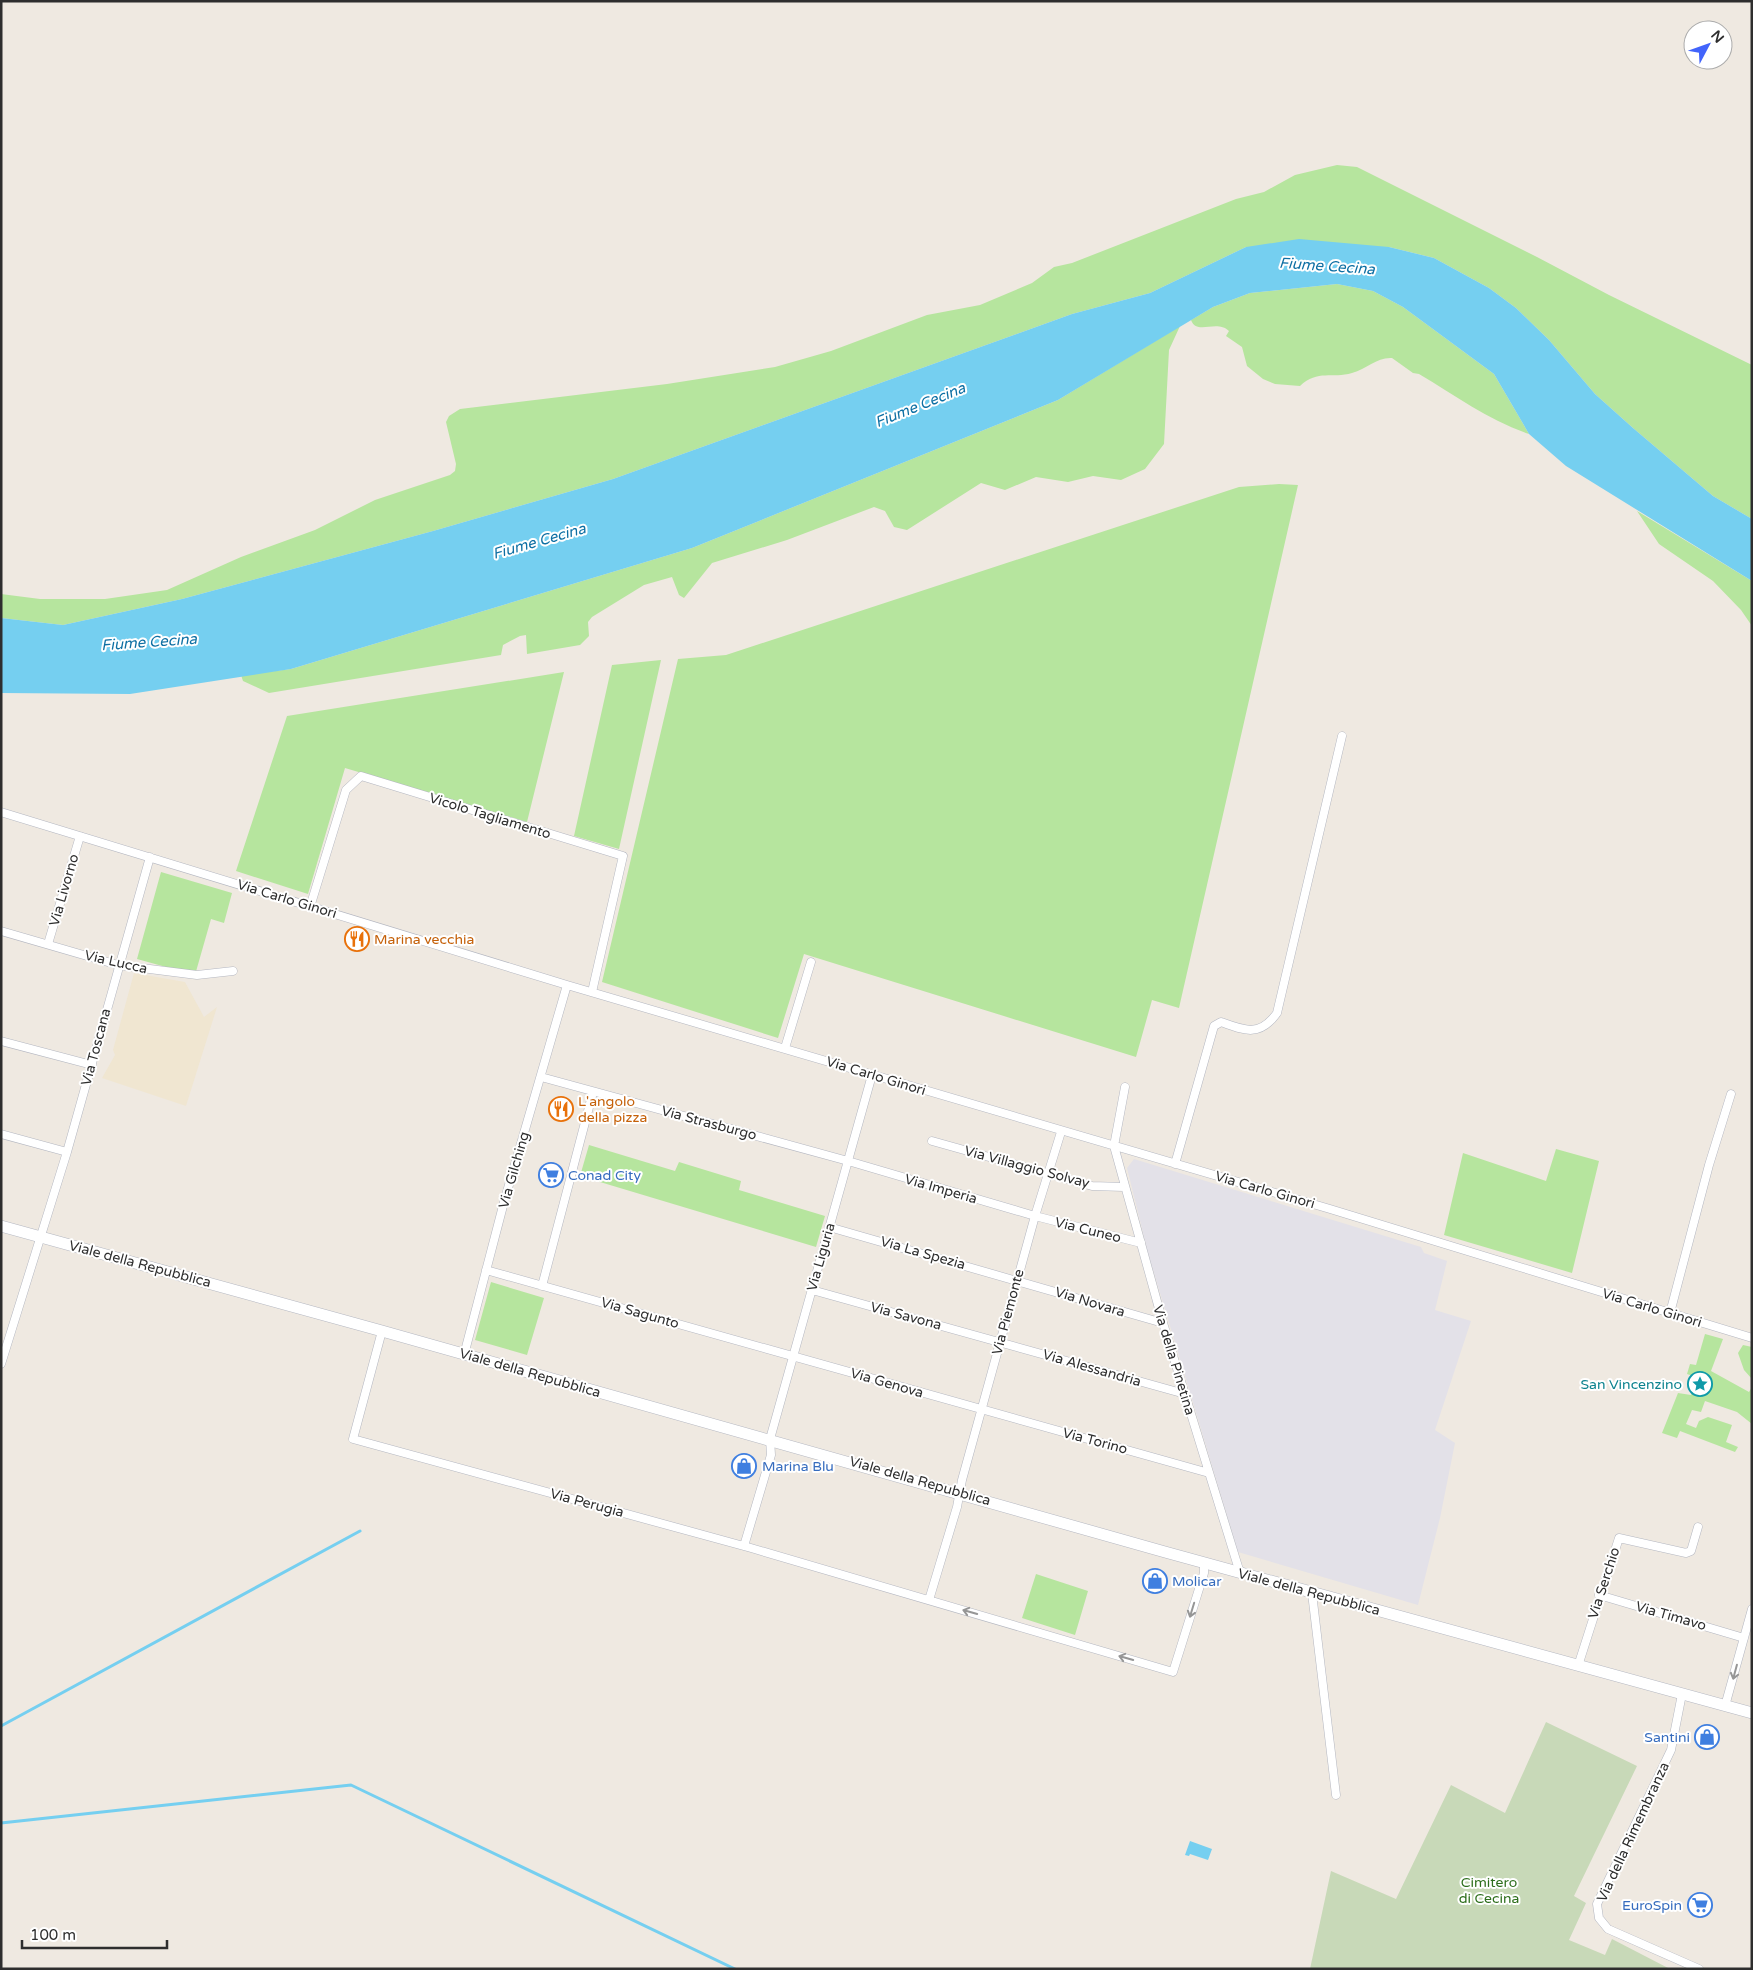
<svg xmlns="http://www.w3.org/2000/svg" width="1753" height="1970" viewBox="0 0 1753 1970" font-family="'Varela Round',sans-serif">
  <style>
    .industrial { fill: #e3e1e8 }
    .education { fill: #f0e6d1 }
    .green { fill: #b6e59e }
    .cemetery { fill: #c8d9b8 }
    .water { fill: #75cff0 }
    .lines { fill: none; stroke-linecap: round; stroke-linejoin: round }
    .stream { stroke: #75cff0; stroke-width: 3 }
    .street-casing { stroke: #b4b7c1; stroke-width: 9 }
    .secondary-casing { stroke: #b4b7c1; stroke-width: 12 }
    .street { stroke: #fff; stroke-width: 8 }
    .secondary { stroke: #fff; stroke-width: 11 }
    .oneway { stroke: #969696 }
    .labels { text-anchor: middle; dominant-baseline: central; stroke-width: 4; stroke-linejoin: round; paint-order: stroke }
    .street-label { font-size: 14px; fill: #2e2e2e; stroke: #fff }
    .food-label { font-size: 14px; fill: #c56008; stroke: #fff; text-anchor: start }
    .shop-label { font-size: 14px; fill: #366cbe; stroke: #fff; text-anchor: start }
    .culture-label { font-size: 14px; fill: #0d838f; stroke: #fff; text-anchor: end }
    .park-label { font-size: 14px; fill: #2c6e1b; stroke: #fff }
    .water-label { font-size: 15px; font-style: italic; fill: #0d6fa3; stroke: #fff }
  </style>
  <rect width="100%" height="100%" fill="#efe9e1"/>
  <path class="industrial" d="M1134 1159 1421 1247 1424 1253 1447 1261 1435 1310 1471 1321 1435 1430 1455 1443 1440 1518 1418 1605 1238 1552 1148 1253 1127 1168Z"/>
  <path class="education" d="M134 973 185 982 204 1017 217 1007 186 1106 102 1078 115 1055 113 1050Z"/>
  <path class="green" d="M1337 165 1357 167 1537 257 1609 295 1752 365V519L1713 496 1633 428 1595 394 1549 340 1516 308 1489 288 1434 258 1389 247H1246L1150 293 1072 314 613 479 433 531 182 599 63 625 1 618V594L40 599H105L167 590 241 557 315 530 375 500 450 475 455 471 456 464 446 422 449 416 460 409 667 384 775 367 831 351 927 315 980 305 1032 283 1054 267 1072 263 1236 199 1264 192 1295 175Z
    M1337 284 1373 291 1403 307 1494 374 1529 434C1488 420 1456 396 1419 374L1413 373 1392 358C1377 357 1367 369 1352 373 1332 379 1318 369 1300 386L1275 384 1263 379 1247 366 1242 347 1226 336 1229 331C1216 319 1197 336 1191 320L1213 307 1250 293Z
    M1180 326 1169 350 1164 444 1145 469 1121 480 1093 476 1068 482 1036 477 1005 490 981 483 907 530 894 527 885 511 874 507 787 540 712 563 684 598 679 595 672 577 644 585 592 617 588 622 589 636 580 645 527 654 526 635 520 636 503 645 501 655 269 693 243 681 241 675 291 669 692 548 1058 400Z
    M1279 484 1298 485 1179 1008 1152 1000 1136 1057 804 954 778 1038 602 982 678 659 726 655 1239 487Z
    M1637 511 1752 581V626L1741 610 1713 581 1659 544Z
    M661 660 619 849 574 836 612 665Z
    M564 672 527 822 345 768 308 894 236 871 287 716Z
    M161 872 232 893 224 923 211 919 195 975 137 959Z
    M589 1145 675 1171 679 1162 741 1181 739 1190 825 1216 816 1247 580 1176Z
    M1556 1149 1599 1161 1572 1273 1444 1235 1463 1153 1546 1181Z
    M491 1282 544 1298 527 1355 475 1340Z
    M1705 1334 1723 1339 1711 1371 1749 1392 1752 1387V1424L1737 1412 1705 1401 1701 1412 1692 1410 1686 1424 1696 1428 1699 1421 1708 1417 1732 1425 1726 1442 1738 1447 1735 1452 1680 1431 1677 1438 1662 1433 1678 1393 1691 1395 1696 1377 1687 1374 1690 1364 1696 1365Z
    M1743 1345 1752 1347V1379L1744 1370 1738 1353Z
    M1036 1574 1088 1591 1075 1635 1022 1618Z"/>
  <path class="cemetery" d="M1546 1722 1637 1766 1574 1896 1586 1903 1569 1940 1605 1955 1612 1939 1670 1969H1310L1331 1871 1396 1899 1451 1785 1505 1813Z"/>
  <path class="water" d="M1299 239 1389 247 1434 258 1489 288 1516 308 1549 340 1595 394 1633 428 1713 496 1752 519V581L1566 466 1529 434 1494 374 1403 307 1373 291 1337 284 1250 293 1213 307 1058 400 692 548 291 669 130 694 1 693V618L63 625 182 599 433 531 613 479 1072 314 1150 293 1246 247Z
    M1190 1841 1212 1849 1208 1860 1190 1854 1189 1856 1185 1855Z"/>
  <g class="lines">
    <path class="stream" d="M1 1726 360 1531
      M1 1823 351 1785 735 1969"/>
    <defs>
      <path id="street" d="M1 812 567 985 1330 1209 1752 1338
        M310 907 346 790 361 776 623 856 592 992
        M1 931 118 965 197 975 233 971
        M48 944 80 836
        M1 1041 92 1065
        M785 1048 811 962
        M541 1077 848 1161 1035 1216 1141 1243
        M1125 1087 1114 1146 1163 1323 1240 1573
        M1 1134 67 1152
        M932 1141 1092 1186 1124 1187
        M1175 1164 1214 1026 1221 1022C1245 1031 1260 1037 1277 1013L1342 736
        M829 1227 1163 1323
        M486 1270 1209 1473
        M542 1286 593 1092
        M812 1290 1185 1394
        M1670 1313 1709 1165 1731 1094
        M382 1331 353 1439 751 1548 1173 1672 1204 1573V1563
        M464 1355 504 1202 567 985
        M1 1364 67 1152 150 857
        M744 1546 771 1455 770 1439 872 1075
        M1312 1593 1336 1795
        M1599 1595 1744 1638
        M929 1600 957 1507 962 1480 1035 1216 1061 1132
        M1578 1666 1619 1538 1686 1553 1691 1551 1698 1527
        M1682 1694 1671 1750 1597 1904 1599 1918 1608 1929 1699 1969
        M1725 1706 1752 1609"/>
      <path id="secondary" d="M1 1226 382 1331 1165 1552 1752 1713"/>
    </defs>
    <use href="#street" class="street-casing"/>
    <use href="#secondary" class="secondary-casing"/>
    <use href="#street" class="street"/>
    <use href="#secondary" class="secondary"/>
  </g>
  <defs><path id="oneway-shaft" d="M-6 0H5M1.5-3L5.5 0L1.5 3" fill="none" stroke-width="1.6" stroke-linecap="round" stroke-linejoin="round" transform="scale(1.25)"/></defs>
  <g class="oneway">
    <use href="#oneway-shaft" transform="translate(1192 1610) rotate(107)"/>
    <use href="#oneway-shaft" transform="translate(970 1612) rotate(-164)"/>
    <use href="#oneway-shaft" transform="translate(1126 1658) rotate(-164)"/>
    <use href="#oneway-shaft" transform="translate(1735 1672) rotate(105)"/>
  </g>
  <defs>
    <symbol id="restaurant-ring" viewBox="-11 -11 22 22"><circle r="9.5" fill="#fff" stroke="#e8710a" stroke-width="1.5"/><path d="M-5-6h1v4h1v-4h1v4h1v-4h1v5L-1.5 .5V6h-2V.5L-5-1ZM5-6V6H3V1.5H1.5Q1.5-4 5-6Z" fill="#e8710a"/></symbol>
    <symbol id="supermarket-ring" viewBox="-11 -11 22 22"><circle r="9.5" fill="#fff" stroke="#3f7fe0" stroke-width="1.5"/><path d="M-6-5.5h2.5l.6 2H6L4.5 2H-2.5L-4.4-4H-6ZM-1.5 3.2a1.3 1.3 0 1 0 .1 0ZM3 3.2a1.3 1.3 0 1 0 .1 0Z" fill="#3f7fe0"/></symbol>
    <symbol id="sight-ring" viewBox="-11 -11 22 22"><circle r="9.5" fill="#fff" stroke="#0f9aa8" stroke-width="1.5"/><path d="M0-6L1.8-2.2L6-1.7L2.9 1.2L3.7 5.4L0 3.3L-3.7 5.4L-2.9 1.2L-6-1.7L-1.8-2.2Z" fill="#0f9aa8"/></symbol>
    <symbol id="shop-ring" viewBox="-11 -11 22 22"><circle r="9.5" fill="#fff" stroke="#3f7fe0" stroke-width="1.5"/><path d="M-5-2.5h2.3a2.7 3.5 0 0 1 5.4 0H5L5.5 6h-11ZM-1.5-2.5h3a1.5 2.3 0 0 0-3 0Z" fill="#3f7fe0"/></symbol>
  </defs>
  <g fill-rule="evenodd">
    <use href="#restaurant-ring" x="343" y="925" width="28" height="28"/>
    <use href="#restaurant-ring" x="547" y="1095" width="28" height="28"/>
    <use href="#supermarket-ring" x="537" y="1161" width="28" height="28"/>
    <use href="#sight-ring" x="1686" y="1370" width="28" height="28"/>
    <use href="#shop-ring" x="730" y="1452" width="28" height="28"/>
    <use href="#shop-ring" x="1141" y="1567" width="28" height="28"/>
    <use href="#shop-ring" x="1693" y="1723" width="28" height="28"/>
    <use href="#supermarket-ring" x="1686" y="1891" width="28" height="28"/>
  </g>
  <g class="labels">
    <g class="street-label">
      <text transform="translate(490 816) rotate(17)">Vicolo Tagliamento</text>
      <text transform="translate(64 890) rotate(-74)">Via Livorno</text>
      <text transform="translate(287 899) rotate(17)">Via Carlo Ginori</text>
      <text transform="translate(116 962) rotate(13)">Via Lucca</text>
      <text transform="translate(96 1047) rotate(-75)">Via Toscana</text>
      <text transform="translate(876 1076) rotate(17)">Via Carlo Ginori</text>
      <text transform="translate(709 1123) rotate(15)">Via Strasburgo</text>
      <text transform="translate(1027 1167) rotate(15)">Via Villaggio Solvay</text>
      <text transform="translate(514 1170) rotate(-74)">Via Gilching</text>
      <text transform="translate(941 1189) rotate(16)">Via Imperia</text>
      <text transform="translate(1265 1190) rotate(16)">Via Carlo Ginori</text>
      <text transform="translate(1088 1230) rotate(14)">Via Cuneo</text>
      <text transform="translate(923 1253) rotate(16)">Via La Spezia</text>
      <text transform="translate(821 1257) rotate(-74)">Via Liguria</text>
      <text transform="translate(140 1264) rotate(15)">Viale della Repubblica</text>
      <text transform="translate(1090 1302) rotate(17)">Via Novara</text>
      <text transform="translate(1652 1308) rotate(17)">Via Carlo Ginori</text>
      <text transform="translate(1008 1312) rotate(-75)">Via Piemonte</text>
      <text transform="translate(640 1313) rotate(16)">Via Sagunto</text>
      <text transform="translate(906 1316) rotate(15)">Via Savona</text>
      <text transform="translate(1174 1360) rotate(73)">Via della Pinetina</text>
      <text transform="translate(1092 1368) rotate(16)">Via Alessandria</text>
      <text transform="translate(530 1373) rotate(16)">Viale della Repubblica</text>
      <text transform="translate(887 1383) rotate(16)">Via Genova</text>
      <text transform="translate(1095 1441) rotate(15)">Via Torino</text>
      <text transform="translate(920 1481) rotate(16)">Viale della Repubblica</text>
      <text transform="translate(587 1503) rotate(15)">Via Perugia</text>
      <text transform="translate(1604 1583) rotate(-72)">Via Serchio</text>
      <text transform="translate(1309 1592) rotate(15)">Viale della Repubblica</text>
      <text transform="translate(1671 1616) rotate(16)">Via Timavo</text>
      <text transform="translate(1633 1832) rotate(-65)">Via della Rimembranza</text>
    </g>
    <g class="food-label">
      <text x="374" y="939">Marina vecchia</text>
      <text x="578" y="1101">L'angolo<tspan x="578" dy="16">della pizza</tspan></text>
    </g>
    <g class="shop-label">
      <text x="568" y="1175">Conad City</text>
      <text x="762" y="1466">Marina Blu</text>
      <text x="1172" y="1581">Molicar</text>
      <text x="1690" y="1737" text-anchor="end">Santini</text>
      <text x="1682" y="1905" text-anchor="end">EuroSpin</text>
    </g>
    <g class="culture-label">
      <text x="1682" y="1384">San Vincenzino</text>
    </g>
    <g class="park-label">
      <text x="1489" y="1882">Cimitero<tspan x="1489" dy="16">di Cecina</tspan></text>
    </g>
    <g class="water-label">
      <text transform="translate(1327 266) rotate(4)">Fiume Cecina</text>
      <text transform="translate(920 405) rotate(-22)">Fiume Cecina</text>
      <text transform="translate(539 541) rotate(-16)">Fiume Cecina</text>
      <text transform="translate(149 642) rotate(-4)">Fiume Cecina</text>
    </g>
  </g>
  <rect width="1753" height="1970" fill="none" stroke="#2e2e2e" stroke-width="5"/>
  <g transform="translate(1708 45) rotate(49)"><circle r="24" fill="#ffffff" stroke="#ababab"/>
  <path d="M0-4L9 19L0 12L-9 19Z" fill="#4264fb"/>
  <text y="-8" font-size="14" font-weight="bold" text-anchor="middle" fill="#2e2e2e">N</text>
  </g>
  <path d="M22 1940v8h145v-8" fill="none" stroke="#2e2e2e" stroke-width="2.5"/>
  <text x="30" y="1940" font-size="15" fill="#2e2e2e" stroke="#ffffff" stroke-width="4" paint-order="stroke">100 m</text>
</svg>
